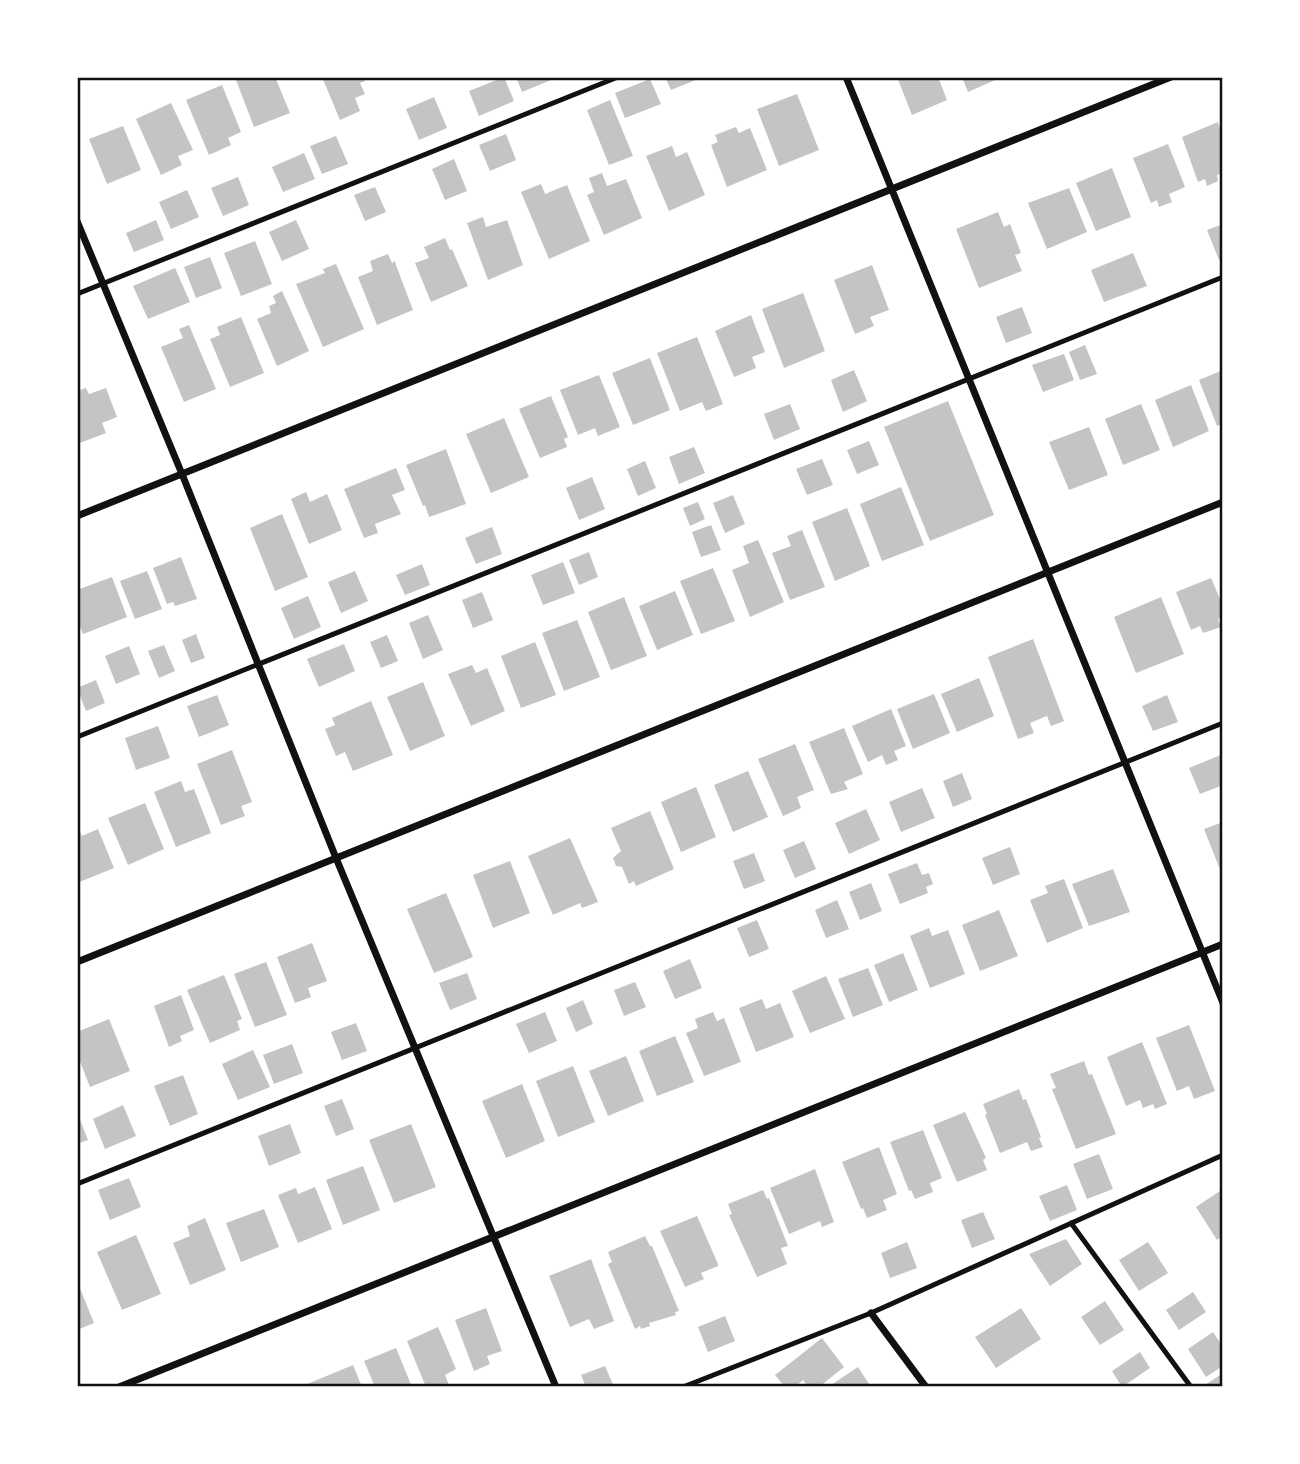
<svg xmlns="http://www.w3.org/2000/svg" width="1300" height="1464" viewBox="0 0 1300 1464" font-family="Lato,sans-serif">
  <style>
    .building { fill: #c4c4c4 }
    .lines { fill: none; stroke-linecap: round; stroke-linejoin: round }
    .service { stroke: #111; stroke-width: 5 }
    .minor { stroke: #111; stroke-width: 7 }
    .neatline { fill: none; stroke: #111; stroke-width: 2.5 }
  </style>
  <rect width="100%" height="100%" fill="#fff"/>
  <path class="building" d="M244 77H275L290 113 254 127 236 80Z
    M322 77H364L365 81 360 83 365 94 355 98 360 111 340 120Z
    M504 77 514 101 479 116 469 91Z
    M516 77H550L551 80 522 92Z
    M665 77H703L671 90Z
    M897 77H938L947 100 912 115Z
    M962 77H1002L968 92Z
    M650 79 661 104 625 118 615 93Z
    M222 85 241 132 228 138 231 145 209 155 186 100Z
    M797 94 819 150 779 166 757 109Z
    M434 97 447 128 419 140 406 109Z
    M610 100 633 156 609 165 587 110Z
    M171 103 193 150 178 156 182 165 161 175 136 119Z
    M1218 122 1223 137V173L1217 175 1218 181 1207 186 1205 179 1198 182 1182 137Z
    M123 126 141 170 107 184 89 139Z
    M736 127 739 133 750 128 767 170 727 187 711 145 718 142 715 135Z
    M506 134 516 160 490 171 479 145Z
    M336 136 348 164 322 174 310 146Z
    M1168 144 1185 187 1169 194 1172 202 1159 207 1157 200 1151 203 1133 158Z
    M672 146 676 157 687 152 705 195 669 211 646 156Z
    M304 153 315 179 283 192 272 167Z
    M454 159 467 191 445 200 432 169Z
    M1112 168 1131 217 1096 231 1076 183Z
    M602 173 607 186 626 179 642 218 604 235 587 195 594 192 589 178Z
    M238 177 249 205 223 216 211 188Z
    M541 184 545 194 567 185 590 241 549 259 521 192Z
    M375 187 386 212 365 221 354 195Z
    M1069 188 1087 232 1047 249 1028 203Z
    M187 190 199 217 171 229 159 202Z
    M998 212 1004 227 1010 224 1021 253 1015 255 1022 271 979 288 956 229Z
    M483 217 486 227 507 220 523 265 488 280 467 223Z
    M156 220 164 240 134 252 126 233Z
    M296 220 309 249 282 261 269 232Z
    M1223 224V259L1219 260 1207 230Z
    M445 238 450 250 452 249 468 286 431 302 415 263 429 258 424 247Z
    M255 241 272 284 241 296 224 253Z
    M1133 253 1147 286 1104 302 1091 270Z
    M388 254 392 263 395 261 396 265 413 310 377 325 358 277 373 271 370 261Z
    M210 257 222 288 196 298 184 267Z
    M336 264 364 329 323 347 296 284 325 273 323 269Z
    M872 265 889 310 870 317 874 326 855 334 834 280Z
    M175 268 190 302 148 319 133 286Z
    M282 291 309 351 277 366 257 319 271 313 269 306 276 303 273 296Z
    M803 293 825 351 784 368 762 309Z
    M1022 307 1032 333 1006 343 996 317Z
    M751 315 765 352 752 357 756 368 734 377 715 331Z
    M241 317 264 373 230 387 210 339 220 335 217 327Z
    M189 325 216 389 184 402 161 347 183 338 179 329Z
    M697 337 723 404 706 411 702 402 680 411 657 353Z
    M1085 345 1097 374 1080 380 1069 352Z
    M1064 354 1074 380 1043 392 1032 365Z
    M650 358 670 410 633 425 612 373Z
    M854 370 867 401 843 412 831 380Z
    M1223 370V423L1217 426 1199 380Z
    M599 375 620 427 598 436 595 428 578 435 560 390Z
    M1191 385 1209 431 1173 447 1155 400Z
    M86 388 89 394 106 388 117 417 102 423 106 433 77 444V391Z
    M551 396 568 437 564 439 567 447 540 458 519 409Z
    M948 401 994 515 930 541 884 427Z
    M790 404 800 429 774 440 764 414Z
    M1141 404 1160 450 1123 465 1105 419Z
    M504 418 529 477 491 493 466 434Z
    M1089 427 1108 475 1069 490 1049 442Z
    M869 441 879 465 857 474 847 450Z
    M694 447 705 473 679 484 669 457Z
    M446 449 466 504 429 517 425 505 423 506 406 465Z
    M822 459 833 485 807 495 796 469Z
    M645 461 656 488 638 496 627 469Z
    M396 468 405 490 392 495 401 514 375 524 378 533 364 538 344 489Z
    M592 477 605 509 579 520 566 488Z
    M901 487 924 545 882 561 860 504Z
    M306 492 310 502 327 494 342 530 309 544 291 499Z
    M733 495 745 524 725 533 713 503Z
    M698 502 705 519 690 526 683 508Z
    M847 508 870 566 835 581 812 522Z
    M282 514 308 577 275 591 250 528Z
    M711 525 721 550 701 557 692 532Z
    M492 527 502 554 476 564 465 538Z
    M802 530 825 587 790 600 772 553 791 546 787 536Z
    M758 540 784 602 750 617 732 570 749 563 743 546Z
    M589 552 598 577 579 585 569 560Z
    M181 557 197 599 175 606 173 602 167 604 153 568Z
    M563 562 575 593 543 605 531 575Z
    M422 564 430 585 405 595 396 575Z
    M713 568 735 621 701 634 680 581Z
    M147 571 162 609 135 619 120 581Z
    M355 571 368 601 341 613 328 582Z
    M112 577 127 617 83 634 77 619V590Z
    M1211 578 1223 606V617L1218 619 1221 627 1203 633 1200 626 1191 630 1176 592Z
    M675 591 693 635 657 650 639 606Z
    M482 592 493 620 473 628 462 600Z
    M308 596 321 627 294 639 281 608Z
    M624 597 647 656 611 670 588 612Z
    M1161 597 1184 654 1136 673 1114 617Z
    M428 615 443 650 423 659 409 623Z
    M577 620 600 677 564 691 542 633Z
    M196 634 205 658 191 663 182 640Z
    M387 635 398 661 381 668 370 642Z
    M1033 639 1064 721 1051 726 1047 716 1030 723 1034 733 1018 739 988 657Z
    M535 642 556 695 521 708 501 656Z
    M344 644 355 671 319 687 307 659Z
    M164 645 175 671 159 678 148 651Z
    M129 646 140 674 116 684 105 656Z
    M472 665 476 673 487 668 505 711 471 726 448 674Z
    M979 678 994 716 957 732 941 694Z
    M96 680 105 703 86 711 77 688Z
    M423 682 445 736 410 751 387 697Z
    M934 694 950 733 913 749 897 709Z
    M217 695 229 725 199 737 187 706Z
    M1167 695 1178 722 1153 731 1142 706Z
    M371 701 393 755 353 771 345 752 336 756 325 729 335 725 332 718Z
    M891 709 906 746 894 751 898 760 886 765 882 755 868 762 852 726Z
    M158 726 170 758 136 770 125 738Z
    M844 728 863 774 844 782 848 789 831 794 809 742Z
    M795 744 814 790 797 797 801 808 783 816 758 759Z
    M232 750 252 802 241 806 245 816 221 825 197 764Z
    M1223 754V785L1200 794 1189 768Z
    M748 771 768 817 733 832 714 785Z
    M962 773 972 799 953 807 943 781Z
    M181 781 185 792 194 789 211 833 176 847 154 792Z
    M696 787 716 837 681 852 661 802Z
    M922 788 935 818 901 832 889 802Z
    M145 803 164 849 128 865 108 818Z
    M866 809 880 840 849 854 835 823Z
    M650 811 674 869 636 886 634 881 629 884 622 867 616 866 613 858 621 851 611 828Z
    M1223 822V877L1204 829Z
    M77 825 82 836 98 829 114 868 77 883Z
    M570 838 598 902 582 908 580 903 553 915 528 856Z
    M804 841 816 869 795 878 783 850Z
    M1010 847 1020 874 993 885 982 858Z
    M754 853 765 881 744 889 733 861Z
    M510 861 530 913 493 928 473 875Z
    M917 863 922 875 929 873 933 884 926 887 928 893 900 904 888 874Z
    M1113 869 1130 912 1089 926 1072 884Z
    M1064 879 1083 928 1047 943 1030 900 1048 893 1045 886Z
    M871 883 882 911 860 920 849 892Z
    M446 893 473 957 434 973 407 909Z
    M837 900 849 929 826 938 815 910Z
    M999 910 1018 956 980 971 962 925Z
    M757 920 769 949 749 957 737 928Z
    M929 928 932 936 948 930 965 974 930 988 910 936Z
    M312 943 327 981 308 988 311 997 295 1003 277 957Z
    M903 953 918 990 889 1002 874 965Z
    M690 959 702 988 675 999 663 971Z
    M266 962 287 1015 255 1027 234 974Z
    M868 968 883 1005 853 1017 838 979Z
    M467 973 477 999 450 1010 439 983Z
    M224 975 242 1019 237 1021 240 1030 210 1043 187 990Z
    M826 976 845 1019 810 1033 792 991Z
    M635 982 646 1007 624 1016 614 990Z
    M181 995 194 1030 180 1036 182 1041 169 1047 154 1006Z
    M762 999 766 1009 780 1003 794 1037 756 1052 739 1008Z
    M583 1000 593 1024 576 1032 566 1008Z
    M545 1012 557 1041 529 1053 516 1024Z
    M713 1012 717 1021 724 1018 741 1062 704 1076 686 1033 698 1028 695 1019Z
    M109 1019 130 1071 90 1087 77 1054V1032Z
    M356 1023 367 1051 342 1060 331 1032Z
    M1189 1025 1215 1091 1194 1099 1189 1086 1177 1091 1156 1038Z
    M675 1036 694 1082 657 1096 639 1051Z
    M1142 1042 1167 1104 1155 1109 1153 1104 1143 1108 1140 1100 1126 1106 1107 1057Z
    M292 1044 303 1073 274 1084 263 1055Z
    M253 1050 270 1087 238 1100 222 1064Z
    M626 1056 644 1101 608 1116 589 1071Z
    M1084 1061 1089 1075 1092 1074 1116 1134 1076 1149 1052 1089 1056 1088 1050 1074Z
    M573 1066 595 1122 558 1137 536 1081Z
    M183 1075 198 1114 170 1126 154 1086Z
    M522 1084 545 1141 506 1158 482 1101Z
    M1019 1089 1023 1100 1026 1099 1041 1137 1039 1138 1043 1147 1031 1151 1027 1142 1000 1153 985 1115 987 1114 983 1104Z
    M342 1099 354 1129 336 1136 324 1106Z
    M123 1105 136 1136 105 1149 93 1119Z
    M77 1112 88 1140 77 1144Z
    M965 1112 986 1158 983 1160 987 1170 957 1182 933 1125Z
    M290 1124 301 1153 269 1166 258 1136Z
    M411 1124 436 1187 394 1203 369 1140Z
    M923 1130 942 1178 930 1183 933 1192 915 1199 911 1190 909 1191 890 1142Z
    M879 1147 897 1194 883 1200 887 1210 867 1218 863 1208 861 1209 842 1162Z
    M1099 1154 1113 1189 1087 1199 1073 1164Z
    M363 1166 380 1210 343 1225 326 1180Z
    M815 1169 834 1222 822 1227 820 1221 789 1234 770 1188Z
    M129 1178 141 1207 110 1220 98 1190Z
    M1067 1185 1077 1210 1050 1221 1039 1196Z
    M315 1187 332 1229 298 1243 278 1195 296 1188 298 1194Z
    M1223 1189V1236L1217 1240 1196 1207Z
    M763 1190 767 1199 769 1198 788 1246 781 1248 787 1264 757 1277 729 1215 732 1214 728 1204Z
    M264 1209 279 1247 241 1262 226 1223Z
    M983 1212 995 1239 972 1248 961 1220Z
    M697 1216 718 1264V1266L701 1273 704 1279 685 1287 660 1231Z
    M205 1218 226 1270 190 1285 173 1243 190 1236 187 1226Z
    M136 1235 161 1294 122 1310 97 1252Z
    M645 1236 650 1246H652L679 1311 675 1312 676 1315 649 1323 650 1326 641 1329 640 1326 635 1329 608 1264 612 1262 608 1252Z
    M1066 1239 1082 1264 1050 1286 1029 1254Z
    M907 1242 917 1268 890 1278 881 1253Z
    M1148 1242 1168 1273 1139 1291 1119 1260Z
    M591 1259 614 1321 594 1329 589 1319 570 1327 549 1276Z
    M77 1281 94 1323 77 1330Z
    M1193 1292 1206 1312 1179 1330 1166 1310Z
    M1105 1301 1124 1330 1100 1345 1081 1317Z
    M486 1308 502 1351 487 1356 490 1364 474 1371 455 1320Z
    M1021 1308 1041 1339 996 1368 975 1337Z
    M725 1316 735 1341 708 1352 698 1327Z
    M438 1327 456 1369 445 1375 449 1385 426 1387 407 1341Z
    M1213 1332 1223 1347V1366L1206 1377 1188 1349Z
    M822 1338 844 1367 819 1387H808L803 1380 795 1387H785L775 1375Z
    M396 1348 412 1387H375L364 1361Z
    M1140 1352 1150 1368 1122 1387 1112 1371Z
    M353 1365 362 1387H300Z
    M605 1366 614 1387H586L581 1375Z
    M858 1367 871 1387H828Z
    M1223 1373V1387H1202Z"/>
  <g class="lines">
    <path class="service" d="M77 294 618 77
      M77 737 1223 277
      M77 1184 1223 723
      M1071 1223 1191 1387
      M683 1387 871 1313 1223 1155"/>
    <path class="minor" d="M846 77 1223 1003
      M77 221 182 474 336 858 556 1387
      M77 516 1171 77
      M77 962 1223 502
      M871 1313 926 1387
      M119 1387 1223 944"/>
  </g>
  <rect width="1300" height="1464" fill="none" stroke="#ffffff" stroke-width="158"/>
  <rect x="79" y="79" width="1142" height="1306" class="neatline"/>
</svg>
